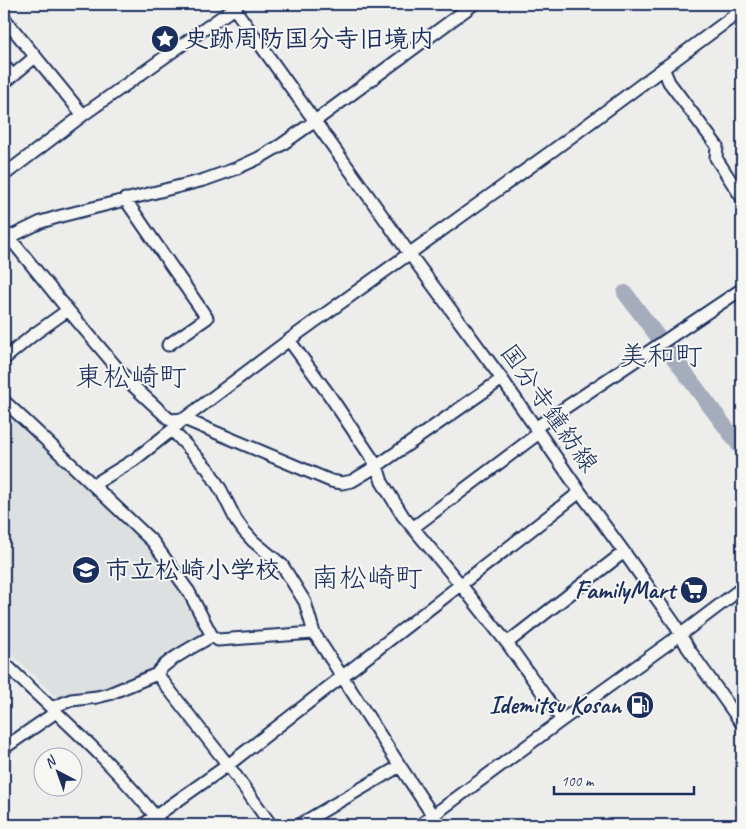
<svg xmlns="http://www.w3.org/2000/svg" width="746" height="829" viewBox="0 0 746 829" font-family="Caveat,'Klee One',sans-serif">
  <style>
    .built { fill: #dde0e1 }
    .lines { fill: none; stroke-linecap: round; stroke-linejoin: round }
    .river { stroke: #a5acbc; stroke-width: 16 }
    .minor-casing { stroke: #1b2f5e; stroke-width: 15 }
    .minor { stroke: #f6f6f2; stroke-width: 11 }
    .labels { text-anchor: middle; dominant-baseline: central; stroke-width: 4; stroke-linejoin: round; paint-order: stroke }
    .poi-label { font-size: 25px; font-weight: bold; fill: #1b2f5e; stroke: #f6f6f2; text-anchor: start }
    .street-label { font-size: 25px; fill: #1b2f5e; stroke: #f6f6f2 }
    .quarter-label { font-size: 28px; fill: #1b2f5e; stroke: #f6f6f2 }
  </style>
  <rect width="100%" height="100%" fill="#edeeec"/>
  <filter id="ink" filterUnits="userSpaceOnUse"><feTurbulence type="fractalNoise" baseFrequency=".02" numOctaves="2"/><feDisplacementMap in="SourceGraphic" scale="10" xChannelSelector="R" yChannelSelector="G"/><feConvolveMatrix kernelMatrix="1 2 1 2 8 2 1 2 1" color-interpolation-filters="sRGB"/></filter>
  <g filter="url(#ink)">
    <path class="built" d="M4 407 149 542 189 599 206 635 171 656 152 670 115 689 68 698 56 697 4 647Z"/>
    <g class="lines">
      <path class="river" d="M625 293 742 449"/>
      <defs>
        <path id="minor" d="M233 4 234 8 409 253 502 379 580 492 624 552 674 623 688 648 742 724
          M4 18 83 115
          M4 65 12 76
          M663 68 669 82 717 146 716 158 742 198
          M4 83 35 57
          M4 175 83 115 234 8 238 4
          M125 199 207 318 168 345
          M4 231 68 310 130 383 170 420 184 419 331 481 342 483 352 481 377 466 502 379
          M4 240 41 222 61 216 204 180 235 169 259 158 281 145 315 121 474 4
          M289 340 330 396 377 466 382 482 403 516 461 585 507 643 562 720
          M4 359 33 335 68 310
          M4 401 32 427 153 542 189 592 212 636 218 640 314 633
          M535 428 742 289
          M172 430 208 469 221 490 236 520 244 531 253 541 282 565 305 602 314 633 400 766 439 825
          M93 485 134 460 172 430 184 419 289 340 552 151 742 10
          M414 527 539 433
          M507 643 624 552
          M4 663C58 715 116 765 162 825
          M157 674 228 765 271 825
          M51 708 71 700 97 697 109 694 157 674C162 662 200 643 212 636
          M4 748 49 717 55 712
          M143 825 228 765 580 492
          M299 825 400 766
          M420 825 562 720 680 635 742 588"/>
      </defs>
      <use href="#minor" class="minor-casing"/>
      <use href="#minor" class="minor"/>
    </g>
  </g>
  <defs>
    <symbol id="sight-disc" viewBox="-11 -11 22 22"><circle r="9.5" fill="#1b2f5e" stroke="#f6f6f2"/><path d="M0-6L1.8-2.2L6-1.7L2.9 1.2L3.7 5.4L0 3.3L-3.7 5.4L-2.9 1.2L-6-1.7L-1.8-2.2Z" fill="#fff"/></symbol>
    <symbol id="school-disc" viewBox="-11 -11 22 22"><circle r="9.5" fill="#1b2f5e" stroke="#f6f6f2"/><path d="M0-5L7-2L0 1L-7-2ZM-4 1L0 2.5L4 1V4Q0 6-4 4Z" fill="#fff"/></symbol>
    <symbol id="supermarket-disc" viewBox="-11 -11 22 22"><circle r="9.5" fill="#1b2f5e" stroke="#f6f6f2"/><path d="M-6-5.5h2.5l.6 2H6L4.5 2H-2.5L-4.4-4H-6ZM-1.5 3.2a1.3 1.3 0 1 0 .1 0ZM3 3.2a1.3 1.3 0 1 0 .1 0Z" fill="#fff"/></symbol>
    <symbol id="fuel-disc" viewBox="-11 -11 22 22"><circle r="9.5" fill="#1b2f5e" stroke="#f6f6f2"/><path d="M-5.5-6h7V0h2V4h1.3V-2.5L3-4.5l.8-.8L6-3V5H2.5V1h-1V6h-7ZM-4.2-4.7v3.2H.2V-4.7Z" fill="#fff"/></symbol>
  </defs>
  <g fill-rule="evenodd">
    <use href="#sight-disc" x="149" y="23" width="32" height="32"/>
    <use href="#school-disc" x="70" y="554" width="32" height="32"/>
    <use href="#supermarket-disc" x="678" y="574" width="32" height="32"/>
    <use href="#fuel-disc" x="624" y="689" width="32" height="32"/>
  </g>
  <g class="labels">
    <g class="poi-label">
      <text x="184" y="39">史跡周防国分寺旧境内</text>
      <text x="105" y="570">市立松崎小学校</text>
      <text x="675" y="590" text-anchor="end">FamilyMart</text>
      <text x="621" y="705" text-anchor="end">Idemitsu Kosan</text>
    </g>
    <g class="street-label">
      <text transform="translate(549 408) rotate(55)">国分寺鐘紡線</text>
    </g>
    <g class="quarter-label">
      <text x="661" y="355">美和町</text>
      <text x="131" y="376">東松崎町</text>
      <text x="367" y="577">南松崎町</text>
    </g>
  </g>
  <rect width="746" height="829" fill="none" stroke="#f6f6f2" stroke-width="20"/>
  <rect x="10" y="10" width="726" height="809" fill="none" stroke="#1b2f5e" stroke-width="2" filter="url(#ink)"/>
  <g transform="translate(58 772) rotate(319)"><circle r="24" fill="#f6f6f2" stroke="#9ea6b7"/>
  <path d="M0-4L9 19L0 12L-9 19Z" fill="#1b2f5e"/>
  <text y="-8" font-size="14" font-weight="bold" text-anchor="middle" fill="#1b2f5e">N</text>
  </g>
  <path d="M554 786v8h140v-8" fill="none" stroke="#1b2f5e" stroke-width="2.5"/>
  <text x="561" y="786" font-size="15" fill="#1b2f5e" stroke="#f6f6f2" stroke-width="4" paint-order="stroke">100 m</text>
</svg>
